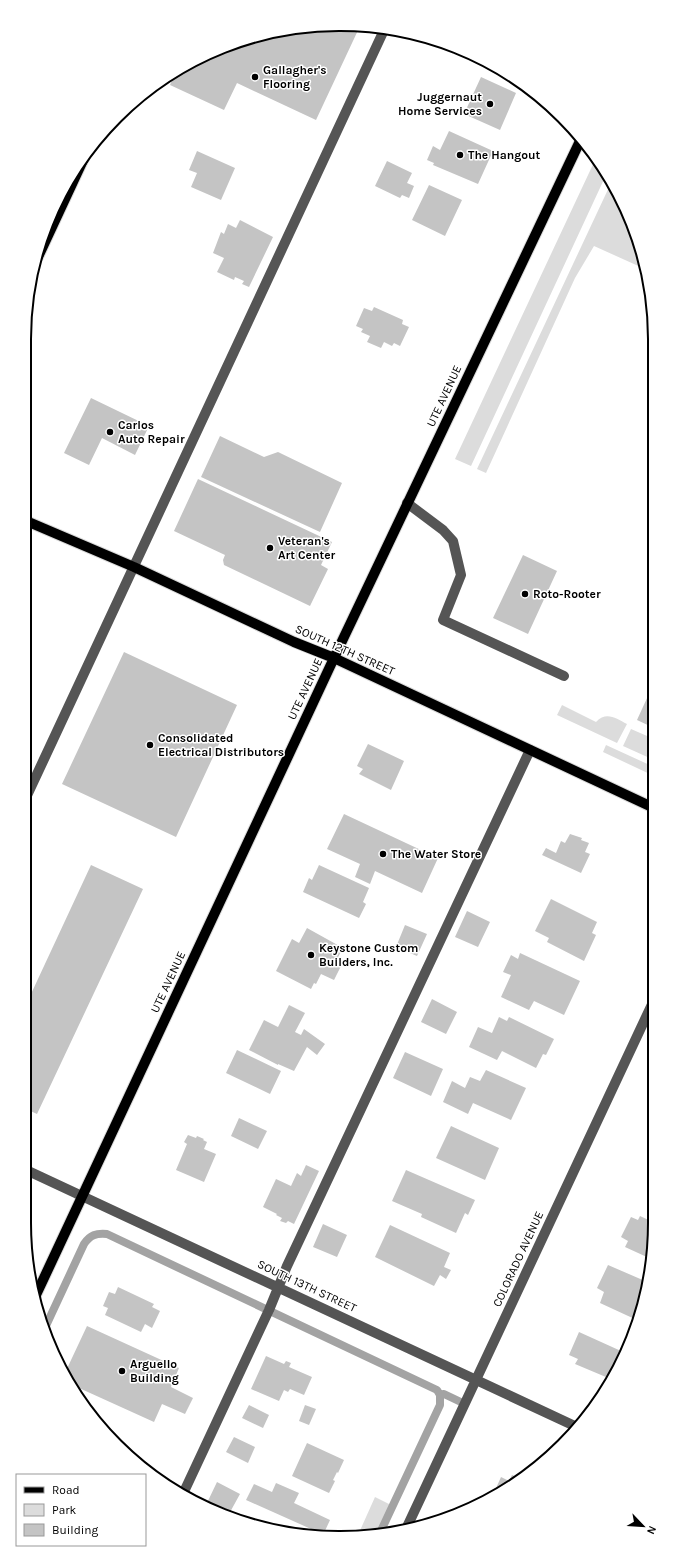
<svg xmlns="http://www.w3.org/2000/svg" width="679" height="1562" viewBox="0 0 679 1562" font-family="Karla,sans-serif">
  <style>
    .green { fill: #dcdcdc }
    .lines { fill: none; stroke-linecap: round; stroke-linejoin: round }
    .stream { stroke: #a3a3a3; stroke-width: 8 }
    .building { fill: #c4c4c4 }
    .major-casing { stroke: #dbdbdb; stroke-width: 12 }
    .minor { stroke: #555; stroke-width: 10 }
    .major { stroke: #000; stroke-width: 10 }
    .poi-dot { fill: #000; stroke: #fff; stroke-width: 1.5 }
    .labels { text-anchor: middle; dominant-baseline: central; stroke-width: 3; stroke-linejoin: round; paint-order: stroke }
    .poi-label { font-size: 12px; font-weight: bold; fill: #000; stroke: #fff; text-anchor: start }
    .street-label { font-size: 12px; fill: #000; stroke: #fff }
    .rim { fill: none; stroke: #000; stroke-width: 2 }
  </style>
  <rect width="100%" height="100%" fill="#fff"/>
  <path class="green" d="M596 158 606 175 471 466 455 459Z
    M611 183 631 219 645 269 594 246 575 278 486 473 477 469Z
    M562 705 596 722C606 711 616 718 627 724L617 743 557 715Z
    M631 729 654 739V760L623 746Z
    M606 745 654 767V776L603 752Z
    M375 1497 391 1505 377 1535H358Z"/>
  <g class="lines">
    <path class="stream" d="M44 1330 84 1244C90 1235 96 1233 107 1234L437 1390 440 1395V1405L379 1535
      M440 1395 444 1394 465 1404"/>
  </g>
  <path class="building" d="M319 25 360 26 316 120 237 83 224 110 170 85 176 71 200 56 258 35Z
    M481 77 516 93 500 130 464 114Z
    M449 131 493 151 478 184 433 165 434 163 427 160 433 146 440 150Z
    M197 151 235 168 221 200 191 187 197 173 189 170Z
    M387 161 412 173 407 183 414 186 409 198 402 195 400 198 375 186Z
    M429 185 462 200 445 236 412 220Z
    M240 220 273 237 249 287 242 284 244 281 235 277 234 280 217 272 224 258 213 253 221 232 224 234 228 224 236 228Z
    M374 307 403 320 402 324 409 327 400 346 394 343 392 346 384 342 381 348 367 342 370 336 361 332 363 329 356 326 364 308 372 311Z
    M91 398 149 426 135 455 102 438 89 465 64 453Z
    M220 436 264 457 278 452 342 483 320 532 201 477Z
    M198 479 332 542 321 565 328 569 310 606 224 565 223 560 225 555 174 531Z
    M523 555 557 571 528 634 493 618Z
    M124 652 237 705 176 837 62 784Z
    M653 685V707L654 728 637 720Z
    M368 744 404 761 391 790 359 774 363 769 357 766Z
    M344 814 438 858 422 893 375 871 370 884 355 877 360 864 327 849Z
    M570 834 582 838 581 840 589 843 585 852 590 854 581 873 542 855 546 848 556 853 561 841 565 843Z
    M91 865 143 889 37 1114 24 1108V1009Z
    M319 865 369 888 363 902 366 904 359 918 303 892 309 878 312 880Z
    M551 899 597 922 592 933 596 935 584 961 547 942 549 938 535 931Z
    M467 911 490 922 478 947 455 937Z
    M405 925 427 934 417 956 396 947Z
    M307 928 343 948 335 963 341 966 334 980 321 974 316 984 314 983 311 989 276 971 292 939 299 943Z
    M520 953 580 981 564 1015 534 1001 529 1010 501 997 511 975 503 972 511 955 518 959Z
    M432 999 457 1012 446 1034 421 1022Z
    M289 1005 305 1013 295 1032 301 1035 304 1029 325 1044 317 1055 307 1047 294 1071 278 1064V1065L249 1050 264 1020 278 1027Z
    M499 1017 507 1021 509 1017 554 1039 546 1055 543 1054 536 1068 502 1051 497 1060 469 1047 478 1027 492 1033Z
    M237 1050 281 1071 270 1094 226 1073Z
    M405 1052 443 1069 431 1096 393 1078Z
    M486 1070 526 1088 511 1120 473 1103 468 1114 443 1102 452 1081 465 1088 470 1077 480 1081Z
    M239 1118 267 1131 258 1149 231 1136Z
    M451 1126 499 1148 485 1180 436 1158Z
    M188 1135 196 1138 197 1136 204 1139 203 1140 207 1142 204 1149 216 1154 204 1182 176 1170 187 1144 184 1142Z
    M306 1165 319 1171 294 1224 288 1221 286 1223 280 1221 282 1218 276 1215 277 1214 263 1207 276 1179 291 1186 297 1173 301 1176Z
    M406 1170 475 1200 468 1215 465 1213 456 1233 421 1217 422 1214 392 1201Z
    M640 1216 655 1223 649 1258 625 1247 628 1241 621 1237 631 1217 638 1220Z
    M323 1224 347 1235 337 1257 313 1247Z
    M390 1225 450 1253 444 1267 451 1270 446 1279 440 1275 434 1286 375 1257Z
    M608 1265 645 1281 639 1321 600 1303 604 1292 597 1288Z
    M118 1287 154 1304 152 1307 160 1311 152 1328 145 1324 141 1332 105 1315 108 1308 103 1306 109 1292 115 1294Z
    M87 1326 179 1368 171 1387 193 1398 185 1414 162 1404 154 1422 68 1383 64 1375Z
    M579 1332 621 1351 623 1347 627 1349 613 1380 575 1364 578 1359 569 1355Z
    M266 1356 284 1364 286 1361 291 1363 289 1367 312 1377 304 1395 290 1389 288 1392 284 1390 279 1401 251 1389Z
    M249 1405 269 1415 263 1428 242 1418Z
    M305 1405 316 1409 309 1425 299 1421Z
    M234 1437 255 1447 248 1463 226 1452Z
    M307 1443 344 1460 338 1473 337 1472 333 1480 335 1481 329 1493 292 1476Z
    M512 1475 519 1478 497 1496 493 1495 501 1477 509 1481Z
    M217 1482 240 1494 229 1514 206 1505Z
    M276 1483 299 1493 294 1503 330 1520 324 1533H320L246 1500 254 1484 272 1492Z"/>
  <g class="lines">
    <defs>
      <path id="major" d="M38 257 86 154
        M24 520 134 567 294 642 334 658 654 808
        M36 1295 334 658 581 139"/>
    </defs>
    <use href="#major" class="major-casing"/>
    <path class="minor" d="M407 503 443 530 453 541 461 575 443 620 564 676
      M24 802 385 28
      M24 1169 579 1428
      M182 1496 269 1310 287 1266 530 750
      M406 1529 654 1000"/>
    <use href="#major" class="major"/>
  </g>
  <g class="poi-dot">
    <circle cx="255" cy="77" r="4"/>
    <circle cx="490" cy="104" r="4"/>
    <circle cx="460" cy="155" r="4"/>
    <circle cx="110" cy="432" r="4"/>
    <circle cx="270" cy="548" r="4"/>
    <circle cx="525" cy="594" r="4"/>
    <circle cx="150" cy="745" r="4"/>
    <circle cx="383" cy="854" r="4"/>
    <circle cx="311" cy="955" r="4"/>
    <circle cx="122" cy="1371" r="4"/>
  </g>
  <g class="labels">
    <g class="poi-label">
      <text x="263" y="70">Gallagher's<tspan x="263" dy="14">Flooring</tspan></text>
      <text x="482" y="97" text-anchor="end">Juggernaut<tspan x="482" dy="14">Home Services</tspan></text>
      <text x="468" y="155">The Hangout</text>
      <text x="118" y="425">Carlos<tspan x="118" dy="14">Auto Repair</tspan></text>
      <text x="278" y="541">Veteran's<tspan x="278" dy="14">Art Center</tspan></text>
      <text x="533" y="594">Roto-Rooter</text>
      <text x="158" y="738">Consolidated<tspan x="158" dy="14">Electrical Distributors</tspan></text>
      <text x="391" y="854">The Water Store</text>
      <text x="319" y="948">Keystone Custom<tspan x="319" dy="14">Builders, Inc.</tspan></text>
      <text x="130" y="1364">Arguello<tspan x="130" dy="14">Building</tspan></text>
    </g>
    <g class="street-label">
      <text transform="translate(444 396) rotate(-65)">UTE AVENUE</text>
      <text transform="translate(345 650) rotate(24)">SOUTH 12TH STREET</text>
      <text transform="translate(305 689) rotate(-65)">UTE AVENUE</text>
      <text transform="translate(168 982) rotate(-65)">UTE AVENUE</text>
      <text transform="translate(518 1259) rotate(-65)">COLORADO AVENUE</text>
      <text transform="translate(307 1286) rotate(25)">SOUTH 13TH STREET</text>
    </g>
  </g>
  <path d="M0 0H679V1562H0ZM339 31H340A308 308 0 0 1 648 339V1223A308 308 0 0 1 340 1531H339A308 308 0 0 1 31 1223V339A308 308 0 0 1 339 31Z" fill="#fff" fill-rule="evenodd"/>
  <path class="rim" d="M339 31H340A308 308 0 0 1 648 339V1223A308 308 0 0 1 340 1531H339A308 308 0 0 1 31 1223V339A308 308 0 0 1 339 31Z"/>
  <rect x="16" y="1474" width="130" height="72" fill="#ffffff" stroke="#999999"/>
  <rect x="24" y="1487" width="20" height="6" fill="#000000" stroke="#999999"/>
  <text x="52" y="1494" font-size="12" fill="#000000">Road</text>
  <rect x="24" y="1504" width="20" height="12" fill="#dcdcdc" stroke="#999999"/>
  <text x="52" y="1514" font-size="12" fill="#000000">Park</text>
  <rect x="24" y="1524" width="20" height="12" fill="#c4c4c4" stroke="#999999"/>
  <text x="52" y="1534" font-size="12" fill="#000000">Building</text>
  <g transform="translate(643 1526) rotate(115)" stroke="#ffffff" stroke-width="3" paint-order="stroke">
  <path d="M0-3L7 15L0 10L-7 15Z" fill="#000000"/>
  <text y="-6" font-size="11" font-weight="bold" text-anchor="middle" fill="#000000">N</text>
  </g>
</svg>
